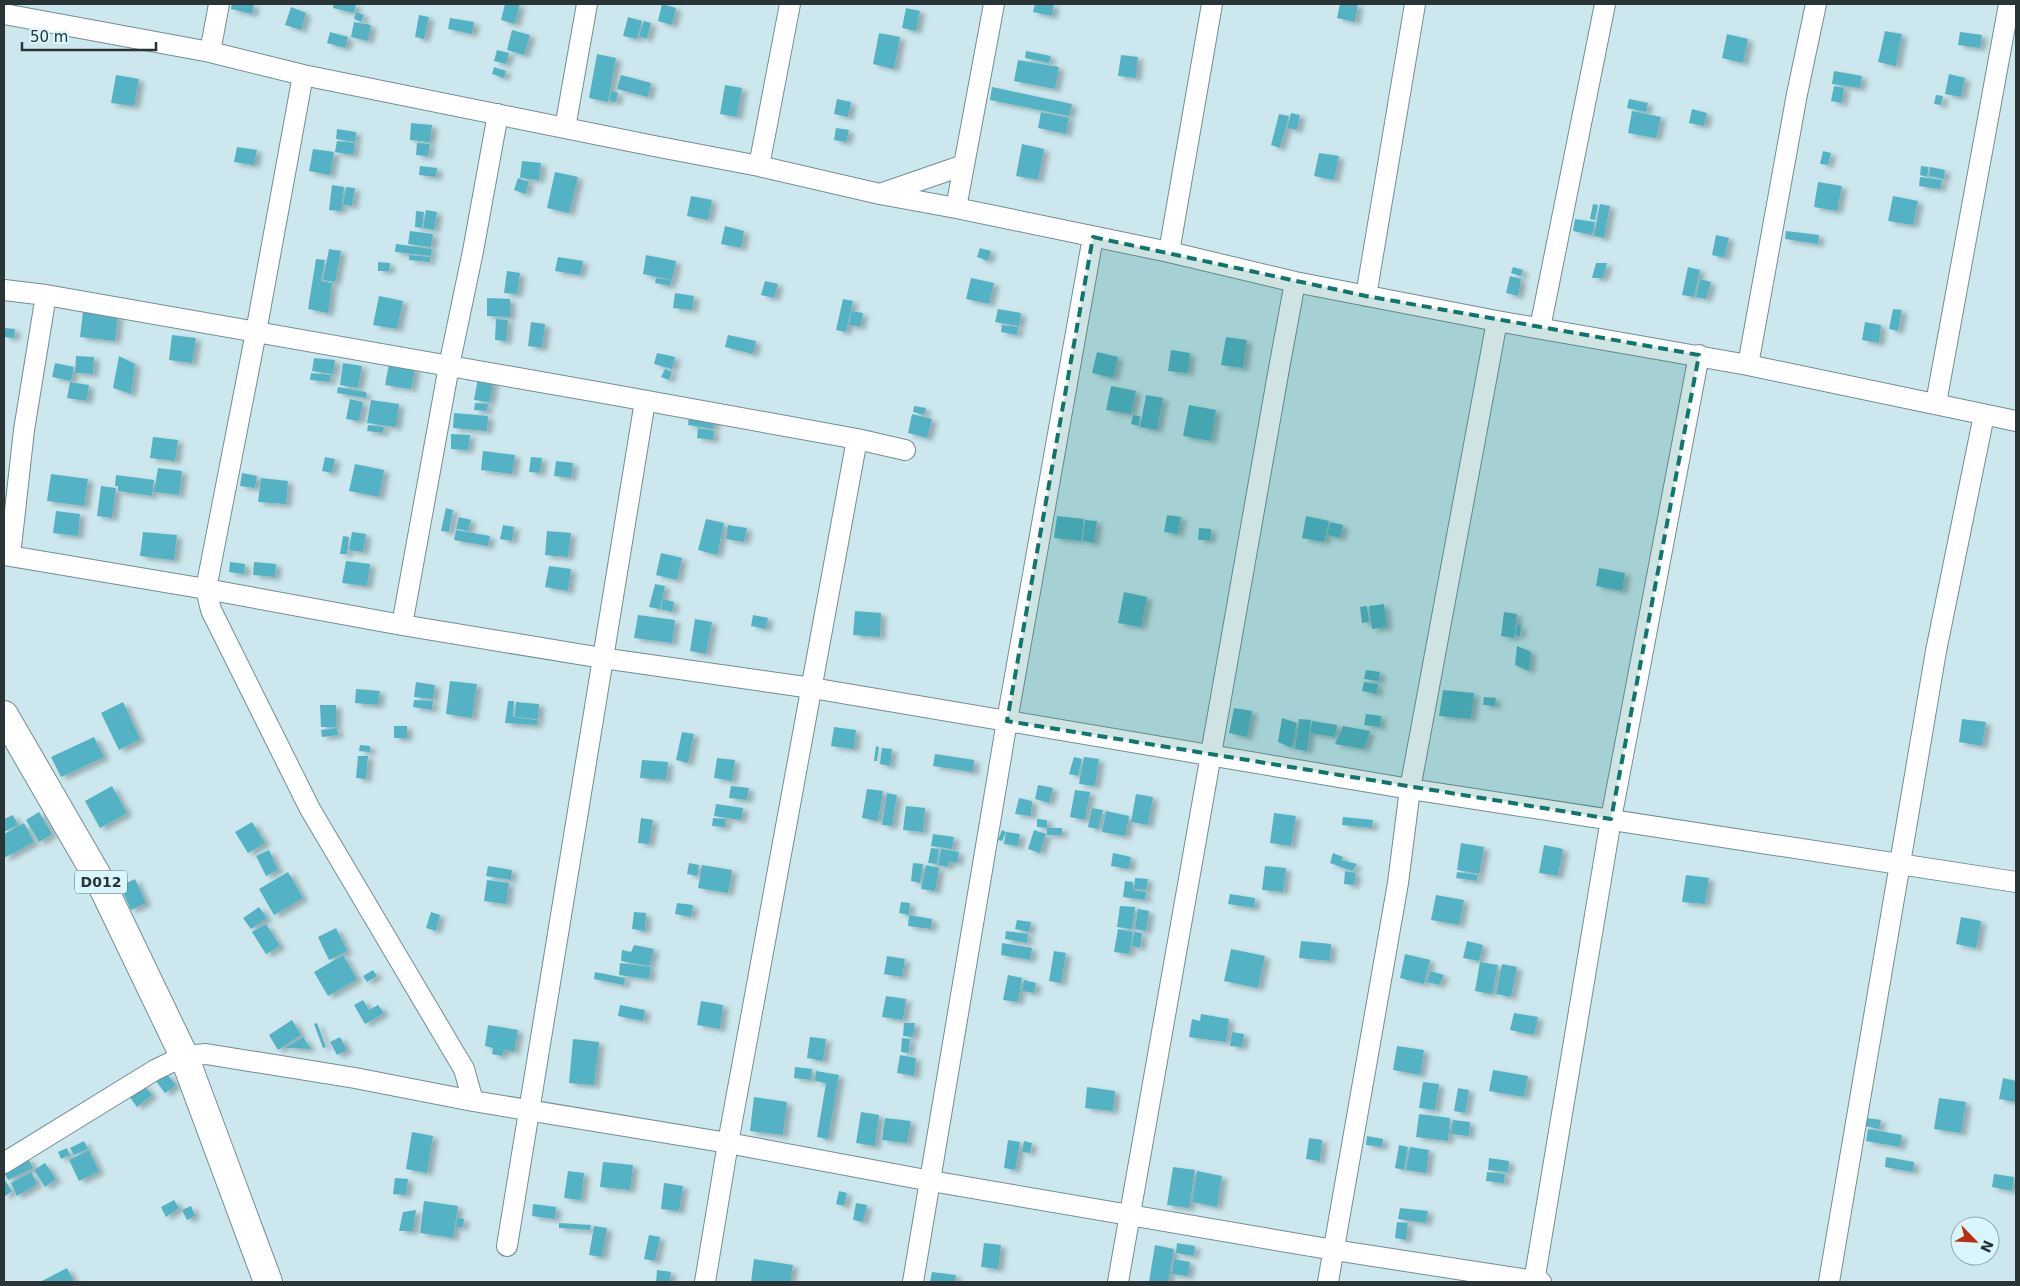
<svg xmlns="http://www.w3.org/2000/svg" width="2020" height="1286" viewBox="0 0 2020 1286" font-family="'DejaVu Sans',sans-serif">
  <style>
    .building { fill: #53b2c4; filter: url(#shadow) }
    .lines { fill: none; stroke-linecap: round; stroke-linejoin: round }
    .street-casing { stroke: #738d93; stroke-width: 22 }
    .primary-casing { stroke: #738d93; stroke-width: 30 }
    .street { stroke: #fff; stroke-width: 20 }
    .primary { stroke: #fff; stroke-width: 28 }
    .marked { fill: #0f766e; fill-opacity: 0.2; stroke: #0f766e; stroke-width: 4; stroke-dasharray: 10 6; stroke-linejoin: round }
    .labels { text-anchor: middle; dominant-baseline: central; stroke-width: 4.5; stroke-linejoin: round; paint-order: stroke }
    .shield { fill: #d9f6fc; stroke: #5e6e71; stroke-width: 1 }
    .shield-label { font-size: 14px; font-weight: bold; fill: #293436 }
  </style>
  <defs>
    <filter id="shadow"><feDropShadow dx="5.5" dy="3" stdDeviation="2.5" flood-color="#0004"/></filter>
  </defs>
  <rect width="100%" height="100%" fill="#cce8ee"/>
  <path class="building" d="M232 4H254L252 14 231 9Z
    M334 4H356L354 13 333 8Z
    M505 4H520L515 24 501 20Z
    M662 4 676 8 672 25 658 21Z
    M1035 4H1054L1052 16 1033 12Z
    M1340 4H1358L1355 22 1337 18Z
    M291 7 306 13 301 30 285 25Z
    M906 8 920 11 916 31 902 28Z
    M356 12 364 15 361 22 354 19Z
    M419 15 429 17 424 39 415 37Z
    M628 17 642 21 637 39 623 36Z
    M450 18 474 22 472 34 448 29Z
    M644 21 651 23 647 39 639 36Z
    M354 22 371 25 368 41 351 37Z
    M512 30 530 35 524 55 507 50Z
    M1885 31 1902 34 1896 66 1878 62Z
    M330 32 348 37 345 48 327 43Z
    M1960 32 1982 35 1980 48 1958 45Z
    M879 33 900 37 894 69 873 64Z
    M1727 34 1748 39 1743 63 1722 58Z
    M497 50 509 53 506 64 494 61Z
    M1026 51 1051 56 1049 63 1025 58Z
    M597 54 616 58 608 102 589 98Z
    M1121 55 1138 57 1136 78 1118 76Z
    M1018 60 1059 67 1055 89 1014 81Z
    M494 67 506 71 504 78 492 74Z
    M1834 71 1862 76 1860 88 1832 84Z
    M1949 74 1965 78 1961 97 1945 94Z
    M116 75 139 79 134 106 111 103Z
    M621 75 651 83 648 97 617 89Z
    M725 85 742 88 737 117 720 114Z
    M1834 86 1844 88 1842 103 1831 101Z
    M992 87 1072 104 1069 116 990 100Z
    M611 91 618 93 616 102 609 101Z
    M1936 95 1943 96 1941 105 1934 104Z
    M837 99 851 102 848 117 834 114Z
    M1629 99 1648 103 1646 112 1627 108Z
    M1692 109 1707 113 1704 126 1689 123Z
    M1632 111 1661 117 1656 138 1628 133Z
    M1041 112 1069 118 1066 134 1038 128Z
    M1291 113 1300 115 1297 130 1287 128Z
    M1279 114 1289 116 1280 148 1271 145Z
    M411 123 432 125 430 142 410 140Z
    M836 128 849 130 846 142 834 140Z
    M337 129 356 132 355 142 336 139Z
    M337 141 355 143 353 155 335 152Z
    M417 143 430 144 428 156 416 155Z
    M1022 144 1044 149 1038 180 1016 176Z
    M237 147 257 150 254 165 234 162Z
    M313 149 334 152 330 175 309 171Z
    M1823 151 1831 153 1828 165 1820 164Z
    M1319 153 1339 156 1334 180 1314 176Z
    M522 161 541 163 539 180 520 178Z
    M420 166 437 168 436 177 419 175Z
    M1921 166 1929 167 1927 177 1920 175Z
    M1930 167 1945 170 1944 179 1929 176Z
    M555 172 578 177 569 213 547 208Z
    M1920 177 1942 180 1940 189 1919 186Z
    M518 178 529 182 525 194 514 190Z
    M1818 182 1842 186 1837 211 1814 207Z
    M332 185 344 187 341 211 329 210Z
    M346 187 355 188 352 206 343 205Z
    M691 196 712 200 708 220 687 216Z
    M1893 196 1918 201 1913 225 1888 221Z
    M1593 204 1598 205 1595 220 1590 219Z
    M1600 204 1610 206 1604 238 1594 236Z
    M426 210 437 212 434 230 423 228Z
    M416 211 424 212 422 228 415 227Z
    M1575 219 1595 222 1592 235 1573 231Z
    M725 226 744 231 741 248 721 244Z
    M410 231 433 234 431 247 408 244Z
    M1786 231 1819 235 1818 244 1785 239Z
    M1716 235 1729 238 1724 258 1712 255Z
    M396 244 432 249 431 256 395 252Z
    M980 248 991 251 988 261 977 257Z
    M329 249 341 251 335 282 323 280Z
    M409 255 430 257V262L409 260Z
    M646 255 676 261 672 280 643 274Z
    M558 257 583 261 580 275 555 271Z
    M316 259 325 260 321 281 332 283 328 313 308 309Z
    M378 262 390 263 389 271H378Z
    M1596 263H1607L1603 278H1592Z
    M1513 267 1523 270 1521 276 1511 273Z
    M1688 267 1700 270 1694 297 1682 295Z
    M507 271 520 273 517 294 504 293Z
    M1510 276 1521 279 1518 296 1506 293Z
    M656 278 671 280 670 286 655 283Z
    M971 278 994 283 989 304 966 299Z
    M1700 279 1711 282 1706 299 1696 297Z
    M765 281 778 284 774 298 761 295Z
    M675 293 694 296 692 310 673 308Z
    M379 296 403 301 397 329 373 325Z
    M487 298 510 299V317L487 316Z
    M843 299 853 301 846 332 836 330Z
    M998 309 1021 313 1019 326 995 322Z
    M1893 309 1902 310 1898 331 1889 329Z
    M851 311 863 313 860 327 849 325Z
    M83 312 118 315 115 341 80 337Z
    M496 319 508 320 506 341 495 340Z
    M531 322 545 324 542 348 528 346Z
    M1865 322 1881 325 1879 343 1862 340Z
    M1002 325 1018 327 1017 335 1001 332Z
    M4 328 15 329 14 338 4 337Z
    M172 335 196 338 192 363 169 360Z
    M728 335 756 341 753 354 725 347Z
    M1226 337 1247 340 1243 368 1221 365Z
    M1171 350 1190 353 1188 373 1168 371Z
    M1097 352 1118 357 1113 378 1092 373Z
    M657 353 675 357 672 369 654 364Z
    M76 356 94 357 93 374 75 373Z
    M119 356 135 364 131 394 113 388Z
    M314 358 335 360 333 374 312 371Z
    M55 363 74 367 71 381 52 377Z
    M343 363 362 366 358 388 340 385Z
    M389 364 415 368 411 389 385 385Z
    M665 369 672 372 669 380 661 377Z
    M311 373 331 375 330 382 310 380Z
    M478 378 493 381 490 402 474 400Z
    M70 382 89 385 87 401 67 398Z
    M1111 386 1136 391 1131 414 1106 410Z
    M338 387 366 392V398L337 393Z
    M1146 395 1163 398 1157 430 1140 427Z
    M350 399 363 402 359 421 346 419Z
    M371 400 399 404 396 427 367 423Z
    M475 403 488 404 487 411 474 410Z
    M1189 405 1216 410 1211 441 1183 436Z
    M914 406 926 408 924 415 913 412Z
    M454 413 488 416 487 431 453 428Z
    M912 414 932 419 927 438 908 433Z
    M689 415 715 419 713 429 688 425Z
    M1133 415 1140 416 1139 426 1131 424Z
    M368 425 384 427 383 433 367 431Z
    M698 428 714 431 713 440 697 438Z
    M451 434 470 435 468 450 451 449Z
    M153 437 178 440 175 461 150 458Z
    M483 451 515 455 512 474 481 470Z
    M325 457 335 459 332 473 322 471Z
    M531 457 542 458 540 473 529 472Z
    M556 461 573 463 571 478 554 476Z
    M355 464 384 470 379 497 349 491Z
    M158 468 182 471 179 495 154 492Z
    M242 473 257 476 255 488 240 486Z
    M51 474 88 479 84 506 47 501Z
    M116 475 154 480 152 496 118 491V486H115Z
    M261 478 288 481 286 504 258 502Z
    M101 486 116 488 112 518 97 516Z
    M446 508 453 510 449 532 441 531Z
    M56 511 80 514 78 536 53 533Z
    M1167 515 1181 517 1178 534 1164 532Z
    M1057 516 1084 519 1081 541 1054 538Z
    M1306 516 1329 521 1324 542 1302 538Z
    M459 517 471 520 468 531 456 529Z
    M706 519 724 523 717 555 698 550Z
    M1085 520 1097 521 1094 543 1083 541Z
    M1330 522 1343 525 1340 538 1327 535Z
    M503 525 514 527 512 541 500 539Z
    M728 525 747 528 744 542 726 539Z
    M1199 528 1211 529 1210 540H1198Z
    M456 530 490 536 488 546 454 540Z
    M547 531 571 533 568 557 545 555Z
    M143 532 177 535 174 560 140 556Z
    M352 532 366 534 363 552 349 550Z
    M343 536 349 537 347 554H340Z
    M661 553 682 558 677 580 656 575Z
    M346 561 370 564 367 586 342 583Z
    M230 562 245 564 244 574 229 572Z
    M254 562 276 564 275 577 253 575Z
    M549 566 571 569 568 591 545 587Z
    M1599 568 1625 573 1622 591 1596 586Z
    M655 584 665 586 660 609 649 607Z
    M1124 592 1147 597 1141 627 1118 623Z
    M663 599 674 602 672 612 661 609Z
    M1384 604 1387 627 1372 629 1369 606Z
    M1367 606 1369 622 1362 623 1360 607Z
    M855 611 881 613 880 637 853 635Z
    M1504 612 1517 614 1514 638 1501 636Z
    M638 615 675 620 672 643 634 638Z
    M753 615 768 618 766 629 751 626Z
    M695 619 712 622 706 654 690 651Z
    M1517 625H1521L1520 636 1515 635Z
    M1517 646 1531 652 1529 671 1515 665Z
    M1366 670 1380 672 1379 681 1364 679Z
    M450 681 477 684 472 718 446 714Z
    M416 682 435 685 433 699 414 697Z
    M1364 682 1378 684 1377 694 1362 691Z
    M356 689 380 691 378 705 355 703Z
    M1443 690 1474 693 1471 719 1439 716Z
    M1484 697 1496 698 1495 706 1483 705Z
    M414 700 433 701 432 710 413 707Z
    M508 701H514L513 717 537 720V725L505 723Z
    M123 702 140 739 119 750 101 713Z
    M516 702 539 704 538 719 515 717Z
    M320 705H336V727H321Z
    M1234 708 1252 711 1247 737 1229 733Z
    M1366 714 1381 716 1380 727 1364 725Z
    M1282 718 1297 723 1292 748 1278 742Z
    M1299 719 1311 720 1307 751 1295 749Z
    M1962 719 1986 722 1982 746 1959 742Z
    M1312 721 1337 725 1335 737 1310 733Z
    M394 726H407V738H394Z
    M1343 726 1370 731 1364 749 1335 744Z
    M834 727 856 730 854 749 831 746Z
    M337 728 338 735 322 737 321 730Z
    M682 732 694 734 688 763 676 760Z
    M94 737 104 757 61 777 51 757Z
    M360 745 370 746V752L359 751Z
    M876 746 879 747 877 761H874Z
    M882 748 892 749 890 766 880 764Z
    M935 754 974 760 973 772 933 766Z
    M358 756H368L366 779 356 778Z
    M1074 757 1082 759 1078 776 1069 774Z
    M1084 757 1099 759 1095 786 1079 784Z
    M717 758 735 760 732 781 714 778Z
    M642 760 668 762 666 780 640 778Z
    M1038 785 1053 788 1049 803 1035 799Z
    M112 786 127 813 100 828 85 801Z
    M731 786 749 788 747 800 729 798Z
    M867 789 883 791 878 821 862 818Z
    M1075 790 1090 792 1085 820 1070 817Z
    M887 793 897 795 892 826 882 825Z
    M1136 794 1153 797 1148 825 1131 822Z
    M1019 798 1032 801 1031 816 1015 814Z
    M716 804 743 808 741 820 714 816Z
    M906 806 925 808 923 832 903 830Z
    M1092 808 1103 810 1098 829 1088 827Z
    M1106 811 1129 816 1125 836 1102 832Z
    M39 812 52 834 39 842 26 820Z
    M1274 813 1296 816 1291 846 1270 843Z
    M13 815 18 825 4 832V819Z
    M1343 817 1373 820 1372 828 1342 825Z
    M641 818 653 820 649 844 638 843Z
    M713 818 726 819 725 827 712 826Z
    M1037 819 1047 820V828L1037 827Z
    M252 822 265 843 248 853 235 832Z
    M24 823 34 842 4 858V834Z
    M1047 828H1062V835H1047Z
    M1002 830 1006 832 1002 841 998 840Z
    M1034 830 1046 834 1040 853 1028 849Z
    M1006 832 1020 834 1018 846 1004 844Z
    M933 834 954 837 952 849 931 846Z
    M1461 843 1484 847 1479 874 1457 870Z
    M1544 845 1563 849 1558 876 1539 873Z
    M931 848 939 849 937 864 928 863Z
    M941 849 959 852 957 863 949 861 948 867 938 865Z
    M269 850 278 870 266 876 256 856Z
    M1113 853 1131 857 1129 869 1111 866Z
    M1333 853 1343 857 1341 860 1357 864 1352 871 1330 863Z
    M689 863 699 865 697 876 687 874Z
    M913 863 923 864 920 883 911 881Z
    M702 865 732 870 728 893 698 888Z
    M926 865 939 868 935 891 921 889Z
    M488 866 512 870 511 880 486 876Z
    M1265 866 1286 868 1283 892 1262 890Z
    M1345 871 1356 873 1354 885 1344 884Z
    M288 872 303 898 274 915 259 889Z
    M1457 872 1478 875 1477 881 1456 878Z
    M1686 875 1709 878 1705 904 1682 902Z
    M1135 878 1148 879 1146 890 1134 889Z
    M135 879 146 903 131 910 120 886Z
    M487 880 509 883 506 904 484 901Z
    M1125 881 1133 882V890L1146 892 1145 900 1123 897Z
    M1230 894 1255 898 1254 908 1228 904Z
    M1436 895 1464 900 1459 925 1431 920Z
    M901 902 910 903 909 915 899 913Z
    M677 903 693 905 691 917 675 914Z
    M1120 906 1135 907 1132 929 1117 927Z
    M259 907 267 918 251 929 243 918Z
    M1138 909 1149 911 1146 931 1135 929Z
    M431 912 440 915 436 931 426 928Z
    M634 912 646 913 645 931 632 929Z
    M909 915 932 919 931 929 908 926Z
    M1961 917 1981 921 1976 948 1956 944Z
    M1017 920 1031 922 1029 932 1015 929Z
    M266 924 280 946 266 954 252 932Z
    M336 928 347 951 329 960 318 937Z
    M1118 929 1133 932 1129 954 1114 952Z
    M1006 931 1028 934 1027 943 1005 939Z
    M1134 932 1142 933 1140 948 1132 946Z
    M1301 941 1331 944 1330 961 1299 958Z
    M1467 941 1483 945 1479 961 1463 958Z
    M1002 943 1032 948 1030 960 1001 955Z
    M634 945 654 949 649 966 621 961 622 950 631 952Z
    M1231 949 1265 956 1258 988 1224 981Z
    M1054 951 1066 953 1061 983 1049 981Z
    M1405 954 1430 960 1424 984 1400 978Z
    M343 955 357 979 328 996 314 972Z
    M887 956 905 959 902 977 884 974Z
    M1480 962 1498 965 1492 994 1475 991Z
    M620 963 651 967 649 979 619 975Z
    M1502 964 1517 967 1511 997 1496 994Z
    M373 970 377 976 367 982 363 976Z
    M1430 971 1444 975 1439 985 1427 982Z
    M595 972 625 978 624 985 594 979Z
    M1008 975 1022 978 1018 1002 1003 1000Z
    M1024 980 1036 983 1034 993 1022 991Z
    M886 996 906 999 903 1020 882 1017Z
    M363 1000 369 1010 378 1005 384 1013 365 1024 354 1005Z
    M701 1001 723 1005 720 1029 697 1025Z
    M620 1005 645 1010 643 1021 618 1016Z
    M1514 1013 1538 1017 1534 1035 1510 1030Z
    M1201 1014 1229 1019 1226 1042 1189 1037 1192 1019 1200 1021Z
    M292 1020 301 1035 278 1050 269 1035Z
    M317 1023 326 1047 323 1048 314 1024Z
    M904 1023H915L913 1037 903 1036Z
    M488 1025 518 1030 514 1052 504 1050 502 1056 492 1054 493 1048 485 1046Z
    M1232 1032 1244 1034 1242 1047 1230 1046Z
    M303 1037 311 1049 285 1048Z
    M340 1037 347 1050 337 1055 330 1042Z
    M810 1037 826 1039 823 1061 807 1058Z
    M902 1038 910 1039 909 1053 901 1052Z
    M573 1039 599 1042 594 1085 569 1083Z
    M1397 1046 1424 1050 1420 1075 1393 1070Z
    M900 1055 916 1058 914 1076 897 1073Z
    M795 1067 812 1069 811 1080 794 1078Z
    M1493 1070 1528 1076 1524 1097 1489 1091Z
    M816 1071 839 1075 828 1139 817 1137 826 1083 815 1081Z
    M166 1073 176 1085 165 1093 156 1081Z
    M2003 1078 2016 1081 2015 1102 1999 1099Z
    M1423 1082 1439 1084 1435 1110 1419 1108Z
    M143 1084 152 1095 137 1107 129 1096Z
    M1087 1087 1115 1091 1113 1111 1085 1108Z
    M1458 1088 1469 1090 1465 1113 1454 1111Z
    M754 1097 787 1102 783 1135 750 1131Z
    M1939 1098 1966 1102 1961 1133 1934 1129Z
    M861 1112 879 1115 875 1146 856 1143Z
    M1419 1114 1450 1118 1448 1141 1416 1137Z
    M885 1118 911 1121 907 1143 882 1140Z
    M1866 1118 1881 1120 1879 1129 1865 1126Z
    M1453 1120 1470 1122 1469 1136 1451 1134Z
    M1868 1129 1902 1135 1900 1147 1866 1141Z
    M412 1132 433 1136 427 1173 406 1169Z
    M1367 1136 1383 1139 1382 1147 1366 1145Z
    M1309 1138 1322 1140 1320 1161 1306 1159Z
    M1008 1140 1020 1142 1015 1170 1004 1168Z
    M84 1141 88 1149 74 1155 70 1148Z
    M1024 1141 1032 1143 1030 1153 1022 1152Z
    M1399 1145 1408 1147 1404 1170 1395 1168Z
    M1410 1147 1429 1150 1426 1173 1406 1170Z
    M67 1148 70 1155 61 1159 58 1152Z
    M89 1150 99 1171 79 1181 69 1160Z
    M1886 1157 1914 1162 1913 1172 1885 1167Z
    M28 1158 33 1168 8 1180 4 1172Z
    M1489 1158 1509 1161 1508 1172 1488 1170Z
    M603 1162 633 1165 630 1190 600 1187Z
    M45 1163 56 1179 45 1187 34 1170Z
    M1173 1167 1195 1170 1189 1208 1167 1205Z
    M568 1171 584 1173 581 1200 564 1198Z
    M1197 1171 1222 1176 1217 1207 1192 1202Z
    M31 1172 37 1184 17 1196 11 1183Z
    M1487 1172 1505 1174 1504 1183 1486 1181Z
    M1994 1174 2014 1177 2012 1191 1992 1187Z
    M395 1178 408 1179 406 1195 393 1194Z
    M4 1179 12 1191 4 1197Z
    M664 1183 683 1186 679 1211 661 1209Z
    M839 1191 847 1193 844 1206 836 1204Z
    M174 1200 179 1208 166 1217 161 1207Z
    M424 1201 458 1206 453 1238 420 1233Z
    M856 1203 867 1205 863 1222 853 1220Z
    M533 1204 556 1207 555 1219 532 1216Z
    M191 1206 195 1216 187 1220 182 1210Z
    M1400 1208 1428 1211 1426 1223 1398 1219Z
    M416 1210 413 1231H399L403 1212Z
    M457 1218 464 1219 463 1227H456Z
    M1397 1222 1408 1223 1406 1240 1395 1238Z
    M559 1223 591 1225 590 1230 559 1228Z
    M594 1226 607 1228 602 1257 589 1255Z
    M649 1235 660 1237 655 1261 644 1259Z
    M984 1243 1001 1245 998 1269 981 1267Z
    M1177 1243 1195 1246 1194 1256 1176 1253Z
    M1155 1245 1174 1249 1168 1282H1149Z
    M754 1259 793 1265 790 1282H751Z
    M1174 1259 1190 1262 1188 1276 1172 1274Z
    M67 1268 74 1282H40Z
    M657 1270 671 1272 669 1282H656Z
    M932 1272 956 1275 955 1282H930Z"/>
  <g class="lines">
    <defs>
      <path id="street" d="M4 14 210 52 303 75 654 146 759 166 880 194 956 208 1169 252 1295 282 1497 321 1748 365 2016 421
        M210 52 219 4
        M303 75 256 332 206 589 211 610 310 809 455 1054 464 1069 473 1101
        M565 128 587 4
        M759 166 790 4
        M880 194 964 165
        M956 208 994 4
        M1169 252 1212 4
        M4 290 46 295 609 394 857 439
        M1366 296 1415 4
        M1540 328 1605 4
        M1748 365 1797 94 1816 4
        M1936 403 2009 4
        M4 555 206 589 402 625 602 658 812 688 1410 789 2016 882
        M10 556 24 430 46 295
        M402 625 449 366 473 251 498 114
        M4 1163 155 1070 184 1056 206 1054 355 1078 473 1101 728 1143 931 1181 1334 1250 1541 1282
        M507 1246 645 401
        M705 1282 728 1143 857 439 905 450
        M913 1282 1007 721 1093 237
        M1118 1282C1176 949 1233 615 1295 282
        M1328 1282 1398 883 1410 789 1497 321
        M1534 1282 1611 819 1699 355
        M1829 1282 1936 651 1984 415"/>
      <path id="primary" d="M4 715 99 879 184 1056 268 1282"/>
    </defs>
    <use href="#street" class="street-casing"/>
    <use href="#primary" class="primary-casing"/>
    <use href="#street" class="street"/>
    <use href="#primary" class="primary"/>
  </g>
  <path class="marked" d="M1093 237 1366 296 1699 355 1611 819 1007 721Z"/>
  <g class="labels">
    <rect class="shield" x="75" y="870.5" width="52" height="23" rx="4"/>
    <g class="shield-label">
      <text x="101" y="882">D012</text>
    </g>
  </g>
  <rect width="2020" height="1286" fill="none" stroke="#293436" stroke-width="10"/>
  <g transform="translate(1975 1241) rotate(114)"><circle r="24" fill="#d9f6fc" stroke="#93a8ad"/>
  <path d="M0-4L9 19L0 12L-9 19Z" fill="#ba2f0e"/>
  <text y="-8" font-size="14" font-weight="bold" text-anchor="middle" fill="#293436">N</text>
  </g>
  <path d="M22 42v8h134v-8" fill="none" stroke="#293436" stroke-width="2.5"/>
  <text x="30" y="42" font-size="15" fill="#293436" stroke="#d9f6fc" stroke-width="4" paint-order="stroke">50 m</text>
</svg>
